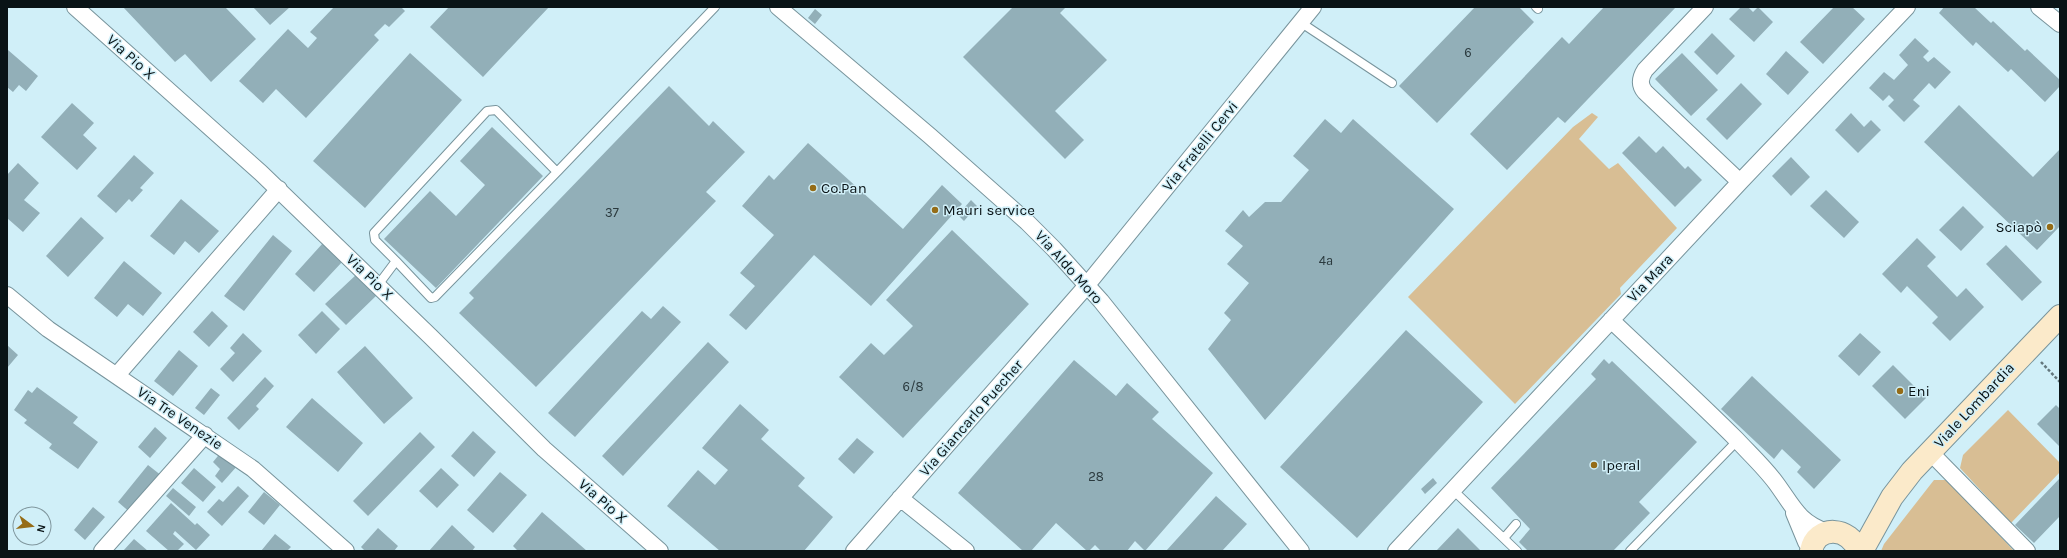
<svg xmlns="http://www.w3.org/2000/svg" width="2067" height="558" viewBox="0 0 2067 558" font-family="Karla,sans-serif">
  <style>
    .green { fill: #d8be94 }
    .building { fill: #92afb8 }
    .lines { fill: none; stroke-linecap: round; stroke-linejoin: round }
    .lane-casing { stroke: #78949c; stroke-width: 10 }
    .street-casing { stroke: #78949c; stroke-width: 18 }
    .secondary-casing { stroke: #78949c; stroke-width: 24 }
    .path { stroke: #63777d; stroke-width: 2.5; stroke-dasharray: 3 2; stroke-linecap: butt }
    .lane { stroke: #fff; stroke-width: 8 }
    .street { stroke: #fff; stroke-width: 16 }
    .secondary { stroke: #fbeaca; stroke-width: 22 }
    .poi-dot { fill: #956c17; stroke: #d0eff8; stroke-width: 1.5 }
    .labels { text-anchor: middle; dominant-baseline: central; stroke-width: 3; stroke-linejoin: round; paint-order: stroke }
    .number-label { font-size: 13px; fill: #2b3a3e }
    .street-label { font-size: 15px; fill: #091316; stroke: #d0eff8 }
    .poi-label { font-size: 15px; fill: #091316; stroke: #d0eff8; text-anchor: start }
  </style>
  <rect width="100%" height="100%" fill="#d0eff8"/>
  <path class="green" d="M1592 113 1598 117 1579 139 1609 169 1618 163 1677 228 1620 288 1621 294 1515 404 1408 297 1573 127Z
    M2008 410 2060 463V472L2011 523 1960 468 1963 455Z
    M1934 480H1948L2014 551H1881L1884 544Z"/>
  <path class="building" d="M123 7H225L256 39 211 82 185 54 175 62Z
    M253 7H290L270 25Z
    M334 7H401L405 11 389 27 385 24 374 35 379 40 306 118 276 89 263 103 239 81 288 29 308 48 317 38 310 32Z
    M449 7H549L483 77 430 27Z
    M1013 7H1066L1060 13 1107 60 1055 111 1084 140 1065 159 963 57Z
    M1475 7H1519L1534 22 1437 123 1399 86Z
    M1604 7H1676L1565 123 1558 117 1507 170 1470 134 1562 37 1569 44Z
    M1741 7H1748L1753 12 1758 7 1773 22 1754 42 1729 19Z
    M1834 7H1852L1865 19 1823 64 1800 42Z
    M1944 7H1974L1991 23 1993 21 2025 51 2027 49 2060 80V86L2045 102 2011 69 2008 72 1976 42 1973 46 1939 13Z
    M815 9 822 15 815 24 808 18Z
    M1712 33 1735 56 1717 75 1694 52Z
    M1915 38 1929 51 1923 57 1928 62 1934 57 1951 72 1935 89 1929 83 1913 100 1920 106 1904 122 1888 106 1894 100 1889 95 1883 101 1869 88 1884 72 1894 80 1908 65 1899 55Z
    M8 50 38 76 26 91 19 85 13 92 7 87Z
    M1786 51 1809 72 1788 95 1766 74Z
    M410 53 462 100 365 208 313 161Z
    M1682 53 1718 90 1691 116 1655 79Z
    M1741 83 1762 104 1727 140 1706 119Z
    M669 86 709 126 713 121 745 152 706 192 716 201 536 387 459 313 474 298 469 293Z
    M72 103 94 123 83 135 97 148 77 170 41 137Z
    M1959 105 2033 177 2060 149V226L2037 250 1924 142Z
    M1851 113 1864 127 1871 120 1881 130 1858 153 1835 130Z
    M1325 119 1341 133 1353 119 1454 209 1265 420 1208 349 1231 320 1224 313 1249 283 1227 264 1243 246 1225 231 1243 210 1249 217 1265 202H1281L1309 170 1293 156Z
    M492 127 543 176 436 288 384 239 430 191 456 216 485 185 460 161Z
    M1639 136 1656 153 1663 146 1685 169 1688 166 1702 180 1675 207 1622 153Z
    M808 143 903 229 942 185 962 204 871 306 814 255 746 330 729 315 755 286 740 273 774 235 742 206 769 175 774 180Z
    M134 155 154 173 140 188 143 190 132 202 129 199 116 213 97 196Z
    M1791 157 1810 177 1791 196 1772 176Z
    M18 163 39 183 24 200 40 213 23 232 7 218V175Z
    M1826 190 1859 222 1844 238 1810 206Z
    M181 199 219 231 199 253 185 241 174 255 150 236Z
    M971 200 977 206 964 221 958 215Z
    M1963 206 1984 227 1961 251 1939 230Z
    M81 217 104 238 68 277 46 256Z
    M952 230 1029 304 903 438 839 377 871 343 884 355 913 326 886 300Z
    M273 235 292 251 244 311 224 296Z
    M1917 238 1936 257 1927 266 1957 297 1966 288 1984 307 1950 341 1932 323 1938 317 1907 286 1901 293 1882 274Z
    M323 243 343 261 314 292 295 274Z
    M2006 245 2042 282 2022 301 1986 264Z
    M124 261 162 293 143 316 128 304 117 317 94 298Z
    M357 274 377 295 346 325 325 304Z
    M663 306 681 322 575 437 548 413 642 311 651 319Z
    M212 311 228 326 209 347 193 332Z
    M322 311 340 329 316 354 298 335Z
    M1406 330 1483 402 1357 538 1280 467Z
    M243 333 262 351 233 382 220 369 235 353 230 348Z
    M1860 333 1881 352 1859 376 1838 356Z
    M708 342 729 362 623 476 602 456Z
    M7 345 18 355 7 368Z
    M365 346 413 398 384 424 337 372Z
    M179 350 198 366 173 396 154 381Z
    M1604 359 1609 364 1612 361 1697 442 1639 502 1650 513 1613 551H1528L1519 542 1530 529 1491 488 1596 379 1591 374Z
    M1074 360 1116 396 1127 383 1159 412 1152 419 1213 473 1145 551 1135 541 1127 551H1101L1095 545 1089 551H1087L1056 523 1031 551H1023L958 493Z
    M1893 365 1926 398 1905 419 1872 386Z
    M1752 376 1841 460 1814 489 1797 472 1801 467 1782 449 1774 459 1721 409Z
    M265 377 274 386 256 406 259 409 239 430 227 418Z
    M37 387 78 417 73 423 98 442 78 469 49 448 52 444 24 423 27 420 14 410 28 390 32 393Z
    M211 388 220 395 204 415 195 408Z
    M312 398 363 443 338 472 286 427Z
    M740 404 769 430 761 439 805 478 798 486 833 517 804 551H720L667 506 698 470 715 485 728 470 702 448Z
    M2056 405 2060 409V447L2037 424Z
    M155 427 167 438 150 458 138 447Z
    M473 431 496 452 474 477 451 456Z
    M420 432 435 447 368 516 353 501Z
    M857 438 874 452 854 474 838 459Z
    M222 451 238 465 222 483 215 476 220 469 213 462Z
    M148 465 162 476 132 514 118 502Z
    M194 468 216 487 203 502 181 483Z
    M441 468 459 485 437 508 419 491Z
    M500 472 527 495 493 533 467 510Z
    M1433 478 1437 483 1425 494 1421 489Z
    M2060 478V516L2034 543 2015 525Z
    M238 486 249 496 222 526 207 512 219 499 223 502Z
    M173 488 196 507 189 516 166 496Z
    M264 492 280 505 264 525 248 512Z
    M1216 496 1247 524 1222 551H1166Z
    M171 503 195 525 197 523 210 535 196 550 175 531 173 534 184 544 177 551H169L146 531Z
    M93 507 105 517 85 540 74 530Z
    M542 512 587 551H518L513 546Z
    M452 525 475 547 472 551H429Z
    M378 528 398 546 394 551H365L361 547Z
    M1458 528 1481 551H1436Z
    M275 534 291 547 287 551H261Z
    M134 539 148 551H123Z"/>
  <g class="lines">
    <defs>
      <path id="lane" d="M1536 7 1538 9
        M1300 22 1392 83
        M557 172 715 7
        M378 285 396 261 375 240 374 233 487 111 496 110 557 172 435 297 431 298 396 261
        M1453 490 1517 551
        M1504 538 1516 524
        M1630 551 1737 441"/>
      <path id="street" d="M75 7 261 173 431 337 544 449 660 551
        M778 7 930 136 1027 222 1054 249 1101 301 1301 551
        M1705 7 1645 70C1640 78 1639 85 1645 92L1740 182
        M2039 7 2060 24
        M7 295 48 329 253 469 346 551
        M1611 320C1653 360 1696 399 1737 440 1750 454 1765 468 1776 483 1793 506 1798 522 1827 532
        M117 375 279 189
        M1930 452 2027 551
        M900 498 966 551
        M1794 513 1806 542 1811 549
        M102 551 205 435
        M854 551 1082 291 1313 7
        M1396 551 1740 182 1907 7"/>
      <path id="secondary" d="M1811 551C1816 524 1851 527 1858 551
        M1862 551 1892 497 1912 471 2060 316"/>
    </defs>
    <use href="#lane" class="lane-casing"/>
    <use href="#street" class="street-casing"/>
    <use href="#secondary" class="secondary-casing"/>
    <path class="path" d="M2041 362 2060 382"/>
    <use href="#lane" class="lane"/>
    <use href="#street" class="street"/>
    <use href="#secondary" class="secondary"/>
  </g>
  <g class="poi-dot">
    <circle cx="813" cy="188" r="4"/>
    <circle cx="935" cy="210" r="4"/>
    <circle cx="2050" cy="227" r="4"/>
    <circle cx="1900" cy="391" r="4"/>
    <circle cx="1594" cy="465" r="4"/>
  </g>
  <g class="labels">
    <g class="number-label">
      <text x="1468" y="52">6</text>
      <text x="612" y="212">37</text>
      <text x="1326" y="260">4a</text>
      <text x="913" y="386">6/8</text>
      <text x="1096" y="476">28</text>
    </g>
    <g class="street-label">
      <text transform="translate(131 57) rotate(42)">Via Pio X</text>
      <text transform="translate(1200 146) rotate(-51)">Via Fratelli Cervi</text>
      <text transform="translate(1069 267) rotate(48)">Via Aldo Moro</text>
      <text transform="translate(370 277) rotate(44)">Via Pio X</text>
      <text transform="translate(1650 278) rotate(-47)">Via Mara</text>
      <text transform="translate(1974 405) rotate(-47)">Viale Lombardia</text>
      <text transform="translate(180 418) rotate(34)">Via Tre Venezie</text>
      <text transform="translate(971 418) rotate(-49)">Via Giancarlo Puecher</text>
      <text transform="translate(603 501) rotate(41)">Via Pio X</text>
    </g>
    <g class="poi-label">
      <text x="821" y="188">Co.Pan</text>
      <text x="943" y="210">Mauri service</text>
      <text x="2042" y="227" text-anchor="end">Sciapò</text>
      <text x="1908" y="391">Eni</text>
      <text x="1602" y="465">Iperal</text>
    </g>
  </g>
  <rect width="2067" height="558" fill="none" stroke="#091316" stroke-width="16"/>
  <g transform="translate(32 526) rotate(105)"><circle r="19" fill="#d0eff8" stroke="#80979e"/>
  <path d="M0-3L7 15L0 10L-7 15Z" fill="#956c17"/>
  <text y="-6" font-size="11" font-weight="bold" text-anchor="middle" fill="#091316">N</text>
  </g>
</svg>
